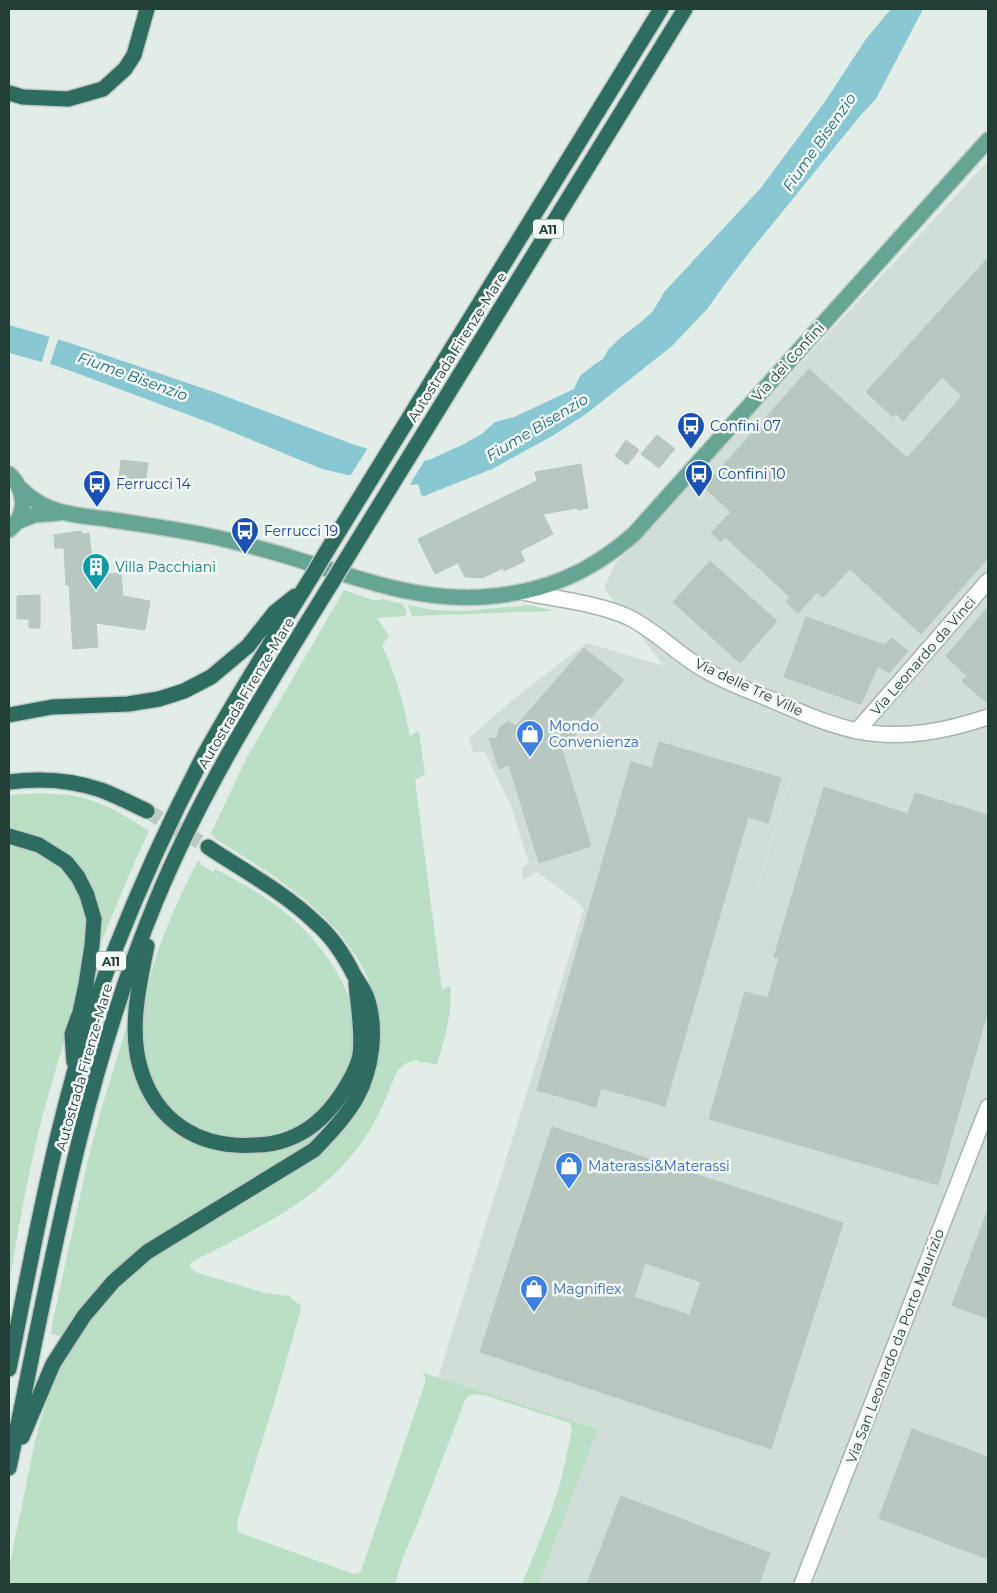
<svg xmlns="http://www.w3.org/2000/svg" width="997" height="1593" viewBox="0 0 997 1593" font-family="Montserrat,sans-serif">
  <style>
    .built { fill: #d1ddd7; fill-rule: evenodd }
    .green { fill: #bbdfc5 }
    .water { fill: #89c8d3 }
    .pier { fill: #e2ede8 }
    .building { fill: #b8c8c1; stroke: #b5c7bf; fill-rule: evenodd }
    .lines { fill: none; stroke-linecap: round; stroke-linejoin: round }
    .highway-tunnel { stroke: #bccac5; stroke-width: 15; stroke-dasharray: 15 8; stroke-linecap: butt }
    .minor-casing { stroke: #a5b5af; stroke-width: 18 }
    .major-casing { stroke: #c1c9c7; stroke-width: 18 }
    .highway-casing { stroke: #c1c9c7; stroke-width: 18 }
    .minor { stroke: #fff; stroke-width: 15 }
    .major { stroke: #66a494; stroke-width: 15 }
    .highway { stroke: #2d6c5f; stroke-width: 15 }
    .highway-bridge-casing { stroke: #c1c9c7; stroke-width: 18; stroke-linecap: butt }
    .highway-bridge { stroke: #2d6c5f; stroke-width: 15 }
    .labels { text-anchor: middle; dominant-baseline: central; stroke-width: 5; stroke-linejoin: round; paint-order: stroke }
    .shield { fill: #f3f9f6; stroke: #617770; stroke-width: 1 }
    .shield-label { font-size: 12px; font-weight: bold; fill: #223f37 }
    .street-label { font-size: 14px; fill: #223f37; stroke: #f3f9f6 }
    .transit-label { font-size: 14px; fill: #164399; stroke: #f3f9f6; text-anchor: start }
    .culture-label { font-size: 14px; fill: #0d838f; stroke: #f3f9f6; text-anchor: start }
    .shop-label { font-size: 14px; fill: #366cbe; stroke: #f3f9f6; text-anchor: start }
    .water-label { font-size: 15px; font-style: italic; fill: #1a6c7c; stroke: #f3f9f6 }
  </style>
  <rect width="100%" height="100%" fill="#e2ede8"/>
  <path class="built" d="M988 161V1584H539L598 1429 438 1378 584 909 575 900 537 872 523 880 522 868 529 863 511 806 485 752H473L469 738 516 697 587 643 664 666 604 588 615 564ZM793 768 789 783 757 890V889Z"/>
  <path class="green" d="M344 590 376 601 382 599 403 604 407 612 406 616 377 618 389 636 382 645C396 675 404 704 410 736L418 731 419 732 425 774 415 780 442 990 450 986C453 1013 444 1040 437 1065L424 1062 422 1063 417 1060C408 1061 403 1064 397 1072 389 1089 383 1108 373 1124 335 1194 260 1227 193 1261L190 1264 191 1269 198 1273 265 1293 289 1296 300 1305 301 1309 277 1393 238 1519 237 1529 240 1533 354 1574 360 1572 362 1568 425 1383V1376L421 1372 598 1429 539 1584H522L551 1512 561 1480 572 1430 570 1423 484 1395 473 1394 466 1398 415 1530 403 1557 395 1584H9V1568L34 1446 39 1425 50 1392 64 1359 98 1307 140 1265 197 1228 293 1173 309 1161 340 1131 375 1001 368 978 358 959 339 932 306 900 271 874 216 839 211 833 247 757Z
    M408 605 433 610 464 611 530 605 553 611 412 616Z
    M39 793C51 794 63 794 75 796 102 801 126 816 149 831L133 866 101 942 100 941 67 854 50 843 36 836 9 829V795Z
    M9 843C48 851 76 872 85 912 89 934 84 958 79 980 68 1037 47 1091 35 1148 24 1193 17 1239 9 1285Z
    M198 861 200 862V864L213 872 215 869C241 882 267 897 288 915 326 947 359 994 355 1045 354 1058 348 1069 342 1080 330 1105 305 1127 278 1135 252 1144 222 1138 197 1128 181 1121 169 1108 160 1093 118 1026 165 924 198 861Z
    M127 1025 162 1120 176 1134 190 1142 227 1153 242 1154 259 1153 277 1149 327 1121 329 1123C291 1168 230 1191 181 1221 153 1238 125 1258 102 1282 87 1299 74 1318 60 1336L51 1334 52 1325 87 1164 101 1110Z"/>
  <path class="water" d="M891 9H923L876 99 860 116 752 249 722 288 708 308 672 346 586 414 554 435 492 469 424 496 421 495 419 486 417 484 414 485 348 475 322 469 213 424 114 387 57 366 9 353V325L67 342 214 392 355 445 401 459 418 461 429 460 464 444 483 433 495 422 514 417 574 389 580 376 595 364 603 359 608 350 620 338 641 322 653 311 665 291 760 189 824 103 866 39Z"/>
  <path class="pier" d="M50 335 59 337 49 367 41 364Z
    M369 446 402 456 418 459 426 458 409 486 349 478Z"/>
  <path class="building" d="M988 258V558L921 634 850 569 823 597 817 592 798 613 786 602 790 597 725 537 721 542 711 533 731 512 704 487 809 369 907 458 962 396 942 377 903 421 896 414 893 417 866 392Z
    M657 435 675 449 659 468 641 454Z
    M626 440 639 450 627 465 615 456Z
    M121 460 148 463 145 486 131 484V490L118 488Z
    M581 464 588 508 578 510V508L543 514 553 534 520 551 525 561 504 571 503 568 482 578 465 577 458 563 435 574 418 539 537 481 535 472Z
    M81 531 82 534 89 533 94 575 121 573 123 596 150 601 145 630 96 623 98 647 73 649 69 585H66L64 548H55L54 535Z
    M710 561 777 621 740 663 673 602Z
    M40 595V628H29V619H17V596Z
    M988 607V704L962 681 967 676 946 656Z
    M806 617 884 645 892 638 908 651 889 673 878 666 861 704 784 677Z
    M584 648 624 680 562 750 591 846 539 863 509 765 499 769 489 738H497L499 729 508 721 516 726Z
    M659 742 781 778 768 823 748 817 665 1106 601 1088 596 1107 537 1090 631 762 652 768Z
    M824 787 908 814 915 793 988 815V1017H986L938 1185 709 1119 745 992 768 998 779 958 774 957Z
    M552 1127 843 1223 771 1449 480 1352ZM645 1263 701 1282 690 1315 634 1297Z
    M987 1212H988V1319L952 1305Z
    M912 1429 988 1457V1559L879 1518Z
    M621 1496 770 1553 759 1584H587Z"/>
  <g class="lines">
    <path class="highway-tunnel" d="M147 811 208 847"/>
    <defs>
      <path id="minor" d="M522 592C556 599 597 603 628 617 655 630 675 652 700 667 722 681 748 690 772 700 800 712 828 725 858 731 902 740 946 731 988 717
        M857 731 988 581
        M802 1584 988 1107"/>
      <path id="major" d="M9 474C26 490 28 514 9 530
        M20 488C32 500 45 508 62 512 76 516 92 517 107 519 144 525 182 530 219 538 246 545 273 551 299 560 361 579 417 601 483 597 543 593 590 573 634 534L988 140
        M17 522 34 515 59 513"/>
      <path id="highway" d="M9 93 23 97 68 99 103 89 125 69 134 55 147 9
        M325 554 661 9
        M345 561 685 9
        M9 715 52 707 128 704 159 699 184 691 211 677 248 646 275 612 295 596
        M9 782C39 778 72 780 101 790 117 796 132 804 147 811
        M9 836 39 845 66 862 78 877 87 895 94 919 92 945 86 984 80 1012 72 1034 74 1062
        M147 946C139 985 129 1028 140 1067 155 1121 199 1149 255 1145 265 1145 278 1143 288 1139 310 1131 327 1115 340 1096 348 1084 357 1070 360 1055 363 1032 358 1007 356 983
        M9 1369C37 1230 62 1085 114 952 140 886 170 820 203 757 237 695 275 636 312 576
        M22 1437 53 1364 84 1316 113 1282 147 1252 314 1150C329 1134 346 1117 357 1097 372 1069 377 1031 368 1001 365 990 359 984 354 975 345 957 331 936 316 923 284 892 244 871 208 847
        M9 1468C49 1277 81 1082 156 901 202 789 267 687 331 584"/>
    </defs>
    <use href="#minor" class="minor-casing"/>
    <use href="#major" class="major-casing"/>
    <use href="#highway" class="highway-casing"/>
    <use href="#minor" class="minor"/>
    <use href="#major" class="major"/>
    <use href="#highway" class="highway"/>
    <defs>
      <path id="highway-bridge" d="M312 576 325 554
        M331 584 345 561"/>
    </defs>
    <use href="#highway-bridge" class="highway-bridge-casing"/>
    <use href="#highway-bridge" class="highway-bridge"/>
  </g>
  <defs>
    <symbol id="bus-pin" viewBox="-11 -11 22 30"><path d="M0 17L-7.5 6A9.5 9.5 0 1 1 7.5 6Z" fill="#1a4fb4" stroke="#f3f9f6"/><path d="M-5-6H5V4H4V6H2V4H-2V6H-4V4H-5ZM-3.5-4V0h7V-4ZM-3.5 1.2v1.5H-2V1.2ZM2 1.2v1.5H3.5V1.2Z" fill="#fff"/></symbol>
    <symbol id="building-pin" viewBox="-11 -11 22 30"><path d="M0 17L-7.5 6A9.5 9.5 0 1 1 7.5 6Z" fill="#0f9aa8" stroke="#f3f9f6"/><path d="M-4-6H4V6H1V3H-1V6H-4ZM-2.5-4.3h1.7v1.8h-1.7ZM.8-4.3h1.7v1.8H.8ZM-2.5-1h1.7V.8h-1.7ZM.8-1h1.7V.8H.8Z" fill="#fff"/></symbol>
    <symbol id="shop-pin" viewBox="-11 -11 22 30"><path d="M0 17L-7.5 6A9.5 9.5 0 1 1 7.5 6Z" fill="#3f7fe0" stroke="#f3f9f6"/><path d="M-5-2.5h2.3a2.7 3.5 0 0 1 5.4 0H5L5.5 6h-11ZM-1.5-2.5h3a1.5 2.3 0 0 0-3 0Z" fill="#fff"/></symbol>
  </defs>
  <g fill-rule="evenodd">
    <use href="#bus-pin" x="675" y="410" width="32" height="43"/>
    <use href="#bus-pin" x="683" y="458" width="32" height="43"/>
    <use href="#bus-pin" x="81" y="468" width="32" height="43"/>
    <use href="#bus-pin" x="229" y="515" width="32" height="43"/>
    <use href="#building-pin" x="80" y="551" width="32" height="43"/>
    <use href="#shop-pin" x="514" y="718" width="32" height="43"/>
    <use href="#shop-pin" x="553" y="1150" width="32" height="43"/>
    <use href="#shop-pin" x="518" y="1273" width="32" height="43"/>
  </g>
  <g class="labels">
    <g class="shield">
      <rect x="533" y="219.5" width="30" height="19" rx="4"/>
      <rect x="96" y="951.5" width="30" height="19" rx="4"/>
    </g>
    <g class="shield-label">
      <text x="548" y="229">A11</text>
      <text x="111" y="961">A11</text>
    </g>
    <g class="street-label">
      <text transform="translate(457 347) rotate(-58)">Autostrada Firenze-Mare</text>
      <text transform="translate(788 362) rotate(-48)">Via dei Confini</text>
      <text transform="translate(923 656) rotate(-49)">Via Leonardo da Vinci</text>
      <text transform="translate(749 687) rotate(25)">Via delle Tre Ville</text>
      <text transform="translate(246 693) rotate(-59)">Autostrada Firenze-Mare</text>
      <text transform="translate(84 1067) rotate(-74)">Autostrada Firenze-Mare</text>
      <text transform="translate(895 1346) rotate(-69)">Via San Leonardo da Porto Maurizio</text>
    </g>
    <g class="transit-label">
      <text x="710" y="426">Confini 07</text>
      <text x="718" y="474">Confini 10</text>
      <text x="116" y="484">Ferrucci 14</text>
      <text x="264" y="531">Ferrucci 19</text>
    </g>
    <g class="culture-label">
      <text x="115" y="567">Villa Pacchiani</text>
    </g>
    <g class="shop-label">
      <text x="549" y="726">Mondo<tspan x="549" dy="16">Convenienza</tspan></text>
      <text x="588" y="1166">Materassi&amp;Materassi</text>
      <text x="553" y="1289">Magniflex</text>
    </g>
    <g class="water-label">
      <text transform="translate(819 142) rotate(-55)">Fiume Bisenzio</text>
      <text transform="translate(133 376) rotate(20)">Fiume Bisenzio</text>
      <text transform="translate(537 427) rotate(-31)">Fiume Bisenzio</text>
    </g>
  </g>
  <rect width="997" height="1593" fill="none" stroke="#223f37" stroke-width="20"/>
</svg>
